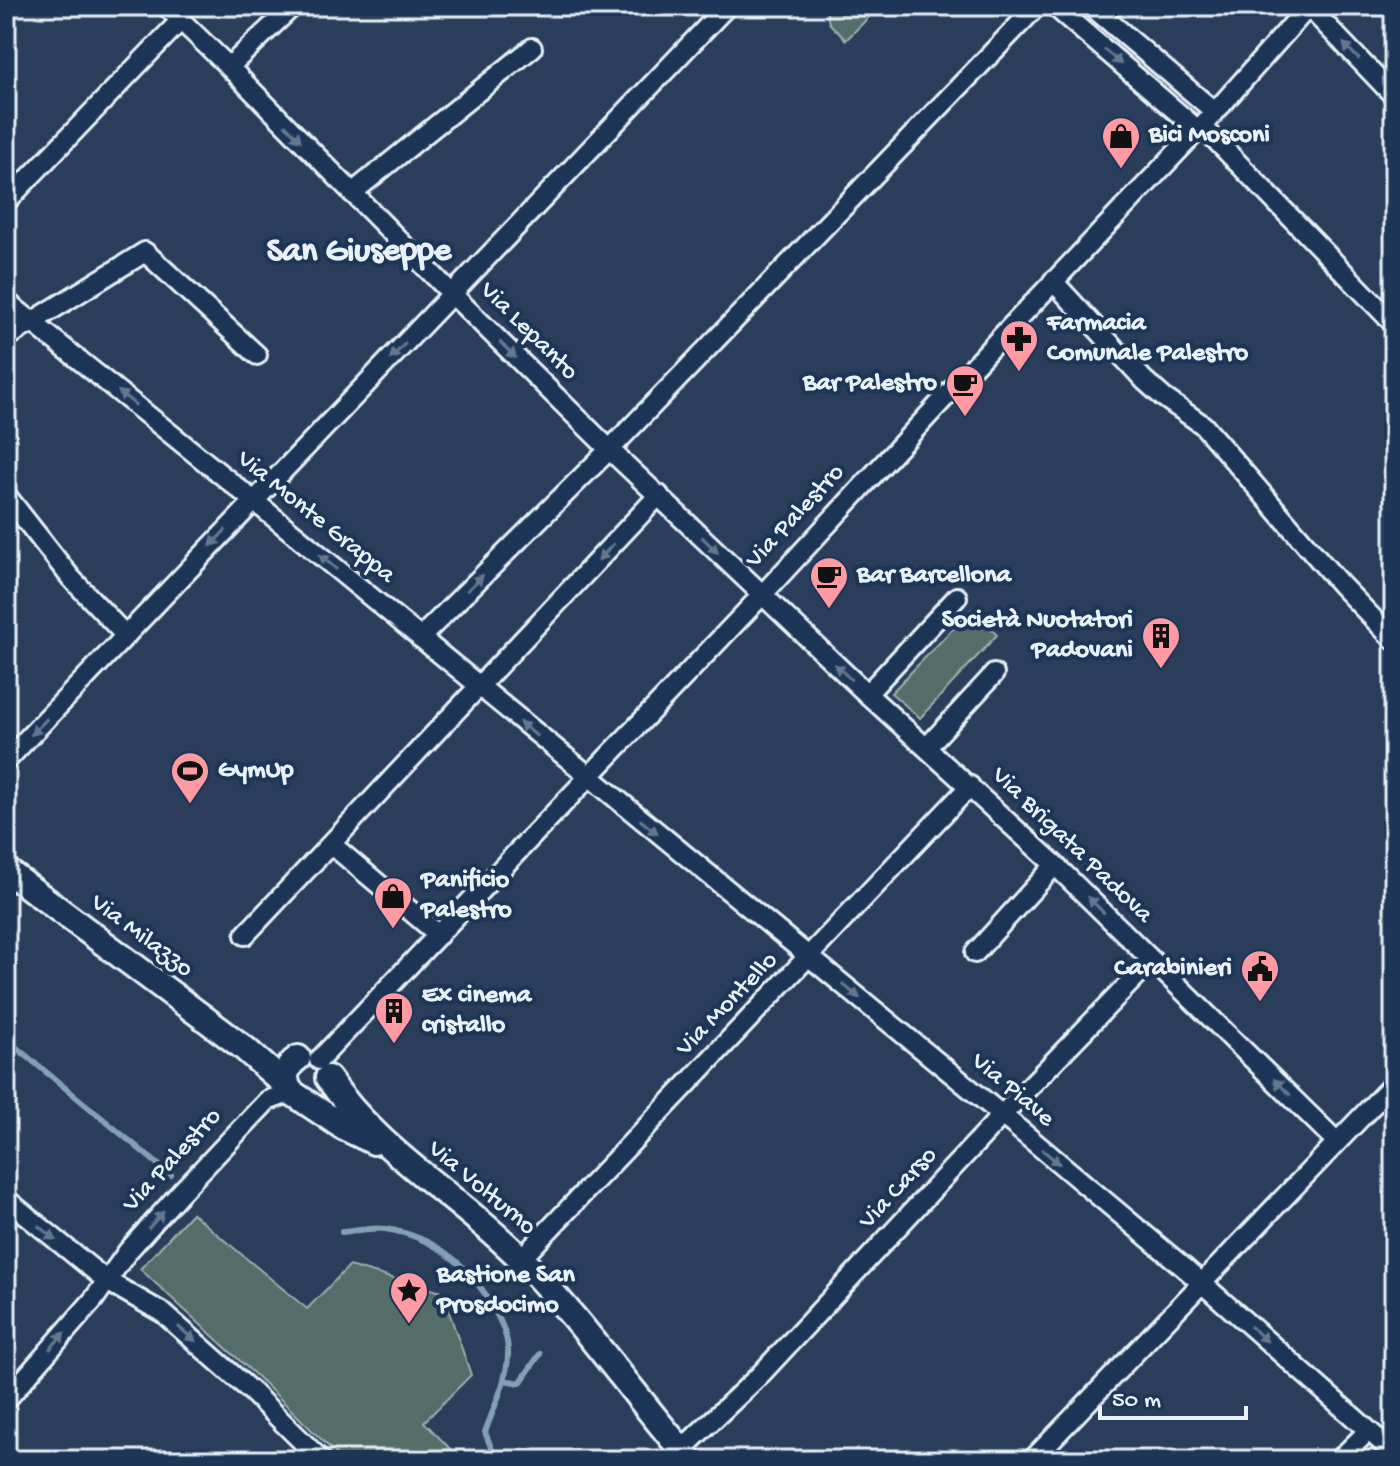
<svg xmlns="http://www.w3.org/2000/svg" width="1400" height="1466" viewBox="0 0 1400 1466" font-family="'Gochi Hand',sans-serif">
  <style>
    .green { fill: #546d69; stroke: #9eafb0; stroke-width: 2 }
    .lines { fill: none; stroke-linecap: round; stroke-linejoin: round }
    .stream { stroke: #84a0b5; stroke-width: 6 }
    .minor-casing { stroke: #e8f1f8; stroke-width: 24 }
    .major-casing { stroke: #e8f1f8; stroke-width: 30 }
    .minor { stroke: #1d3557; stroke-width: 18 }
    .major { stroke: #1d3557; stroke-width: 24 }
    .oneway { fill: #64778f }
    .labels { text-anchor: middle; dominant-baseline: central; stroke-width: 8; stroke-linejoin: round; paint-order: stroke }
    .poi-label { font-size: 26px; font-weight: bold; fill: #e8f1f8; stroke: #1d3557; text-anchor: start }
    .street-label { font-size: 26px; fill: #e8f1f8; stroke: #1d3557 }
    .district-label { font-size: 34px; font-weight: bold; fill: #e8f1f8; stroke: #1d3557 }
  </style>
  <rect width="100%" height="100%" fill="#2a3d5a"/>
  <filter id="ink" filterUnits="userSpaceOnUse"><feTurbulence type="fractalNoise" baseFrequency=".0125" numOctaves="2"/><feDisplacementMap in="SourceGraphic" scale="16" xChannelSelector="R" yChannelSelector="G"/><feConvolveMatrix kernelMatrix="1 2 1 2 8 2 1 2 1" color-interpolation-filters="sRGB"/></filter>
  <g filter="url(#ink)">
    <path class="green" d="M822 6H880L846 40 829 23 826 10Z
      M971 610 997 635 920 718 891 693Z
      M192 1213 307 1309 349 1266 442 1292 471 1375 424 1422 461 1460H342L263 1382 140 1269Z"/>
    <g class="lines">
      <path class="stream" d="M6 1039 171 1175
        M342 1232C356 1231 372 1227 385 1229 434 1236 472 1267 494 1309 502 1324 509 1339 508 1356 507 1381 494 1407 485 1432L496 1460
        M504 1380 520 1383 540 1354"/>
      <defs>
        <path id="minor" d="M166 6 229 67 293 6
          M1054 6 1198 130
          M1091 6 1215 112
          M1309 7 1394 96
          M229 67 453 295 609 449 867 694 1055 865 1337 1142
          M1202 126 1394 324
          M352 193 532 48
          M6 202 181 20
          M1053 281 1144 380 1163 397 1203 425 1340 584 1394 640
          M6 301 254 501 1002 1115 1187 1270 1394 1453
          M6 338 145 252 257 355
          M6 495 71 578 126 636
          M420 638 618 441 1037 6
          M867 694 957 597
          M927 747 994 674
          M6 761 727 6
          M331 844 439 935
          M245 935 659 495
          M975 953 1055 865
          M319 1060 762 595 998 340 1215 112 1309 6
          M6 1199 107 1281 163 1313 252 1392 321 1460
          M521 1259 970 786
          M6 1400 94 1299 128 1251 179 1194 267 1101 291 1092
          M681 1450 759 1376 1002 1115 1152 960
          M1032 1460 1394 1083
          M1339 1460 1368 1431"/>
        <path id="major" d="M6 870 244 1048 287 1086
          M298 1058C286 1066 282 1079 291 1092L343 1127 374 1142
          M328 1078C380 1154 458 1195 522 1260 583 1322 633 1394 690 1460"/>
      </defs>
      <use href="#minor" class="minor-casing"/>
      <use href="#major" class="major-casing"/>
      <use href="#minor" class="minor"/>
      <use href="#major" class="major"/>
    </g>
    <defs><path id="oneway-solid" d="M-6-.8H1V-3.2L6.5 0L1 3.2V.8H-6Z" transform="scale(2)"/></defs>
    <g class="oneway">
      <use href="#oneway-solid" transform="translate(1351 51) rotate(-134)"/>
      <use href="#oneway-solid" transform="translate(1113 57) rotate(41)"/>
      <use href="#oneway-solid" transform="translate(293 133) rotate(46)"/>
      <use href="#oneway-solid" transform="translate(508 350) rotate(45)"/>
      <use href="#oneway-solid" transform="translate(398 351) rotate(134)"/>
      <use href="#oneway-solid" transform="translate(127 398) rotate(-141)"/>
      <use href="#oneway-solid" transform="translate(218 538) rotate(133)"/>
      <use href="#oneway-solid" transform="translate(710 545) rotate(45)"/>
      <use href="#oneway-solid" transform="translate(606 552) rotate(133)"/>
      <use href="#oneway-solid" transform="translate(328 562) rotate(-140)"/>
      <use href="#oneway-solid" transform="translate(475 583) rotate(-45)"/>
      <use href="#oneway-solid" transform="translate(843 672) rotate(-137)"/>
      <use href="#oneway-solid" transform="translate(39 727) rotate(134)"/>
      <use href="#oneway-solid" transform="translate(528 729) rotate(-141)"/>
      <use href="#oneway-solid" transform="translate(649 827) rotate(39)"/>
      <use href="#oneway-solid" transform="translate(1096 905) rotate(-135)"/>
      <use href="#oneway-solid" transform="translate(851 991) rotate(40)"/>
      <use href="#oneway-solid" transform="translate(1282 1087) rotate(-136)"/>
      <use href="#oneway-solid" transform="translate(1051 1157) rotate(40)"/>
      <use href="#oneway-solid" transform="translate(156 1220) rotate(-48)"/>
      <use href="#oneway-solid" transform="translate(47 1233) rotate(39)"/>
      <use href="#oneway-solid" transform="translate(187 1334) rotate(40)"/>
      <use href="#oneway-solid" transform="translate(1259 1334) rotate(42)"/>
      <use href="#oneway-solid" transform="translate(57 1341) rotate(-49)"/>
    </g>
  </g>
  <defs>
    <symbol id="shop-pin" viewBox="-11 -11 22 30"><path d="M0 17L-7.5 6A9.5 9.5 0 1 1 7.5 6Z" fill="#ff9aa2" stroke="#1d3557"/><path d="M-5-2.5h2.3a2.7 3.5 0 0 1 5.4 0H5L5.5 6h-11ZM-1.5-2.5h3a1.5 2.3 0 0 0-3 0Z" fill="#111"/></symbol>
    <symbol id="pharmacy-pin" viewBox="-11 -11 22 30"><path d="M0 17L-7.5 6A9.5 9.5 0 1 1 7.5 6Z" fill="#ff9aa2" stroke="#1d3557"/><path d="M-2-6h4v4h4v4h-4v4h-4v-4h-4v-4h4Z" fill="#111"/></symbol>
    <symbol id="cafe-pin" viewBox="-11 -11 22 30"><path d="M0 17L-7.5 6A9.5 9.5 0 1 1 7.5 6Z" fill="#ff9aa2" stroke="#1d3557"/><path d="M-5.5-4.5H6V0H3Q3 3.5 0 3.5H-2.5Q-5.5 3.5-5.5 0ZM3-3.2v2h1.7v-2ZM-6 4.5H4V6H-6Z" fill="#111"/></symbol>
    <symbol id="building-pin" viewBox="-11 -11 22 30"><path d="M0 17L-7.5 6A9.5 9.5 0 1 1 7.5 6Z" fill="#ff9aa2" stroke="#1d3557"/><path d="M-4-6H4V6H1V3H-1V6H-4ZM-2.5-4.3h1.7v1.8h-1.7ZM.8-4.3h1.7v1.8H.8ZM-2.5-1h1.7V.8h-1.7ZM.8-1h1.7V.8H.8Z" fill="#111"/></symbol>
    <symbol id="stadium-pin" viewBox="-11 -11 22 30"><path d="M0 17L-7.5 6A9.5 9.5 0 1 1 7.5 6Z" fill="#ff9aa2" stroke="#1d3557"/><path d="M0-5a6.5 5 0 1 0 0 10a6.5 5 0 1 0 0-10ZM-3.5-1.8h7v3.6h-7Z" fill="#111"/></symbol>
    <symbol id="civic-pin" viewBox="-11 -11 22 30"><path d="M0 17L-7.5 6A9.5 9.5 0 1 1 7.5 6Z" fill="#ff9aa2" stroke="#1d3557"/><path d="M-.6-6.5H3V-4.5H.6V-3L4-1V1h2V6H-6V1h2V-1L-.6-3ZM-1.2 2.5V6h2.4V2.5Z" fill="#111"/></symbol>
    <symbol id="sight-pin" viewBox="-11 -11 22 30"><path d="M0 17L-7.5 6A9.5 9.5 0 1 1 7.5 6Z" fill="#ff9aa2" stroke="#1d3557"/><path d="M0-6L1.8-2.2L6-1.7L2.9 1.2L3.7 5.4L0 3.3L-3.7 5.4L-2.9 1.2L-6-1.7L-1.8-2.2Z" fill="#111"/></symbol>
  </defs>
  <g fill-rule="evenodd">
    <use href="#shop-pin" x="1099" y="114" width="44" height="60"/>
    <use href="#pharmacy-pin" x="997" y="317" width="44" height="60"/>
    <use href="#cafe-pin" x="943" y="362" width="44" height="60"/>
    <use href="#cafe-pin" x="807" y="554" width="44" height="60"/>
    <use href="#building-pin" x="1139" y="614" width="44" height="60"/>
    <use href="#stadium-pin" x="168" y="749" width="44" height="60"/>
    <use href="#shop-pin" x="371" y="874" width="44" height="60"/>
    <use href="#civic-pin" x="1238" y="947" width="44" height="60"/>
    <use href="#building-pin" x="372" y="989" width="44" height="60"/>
    <use href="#sight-pin" x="387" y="1269" width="44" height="60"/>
  </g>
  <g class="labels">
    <g class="poi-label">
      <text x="1149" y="136">Bici Mosconi</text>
      <text x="1047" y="324">Farmacia<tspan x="1047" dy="30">Comunale Palestro</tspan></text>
      <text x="937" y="384" text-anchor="end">Bar Palestro</text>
      <text x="857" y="576">Bar Barcellona</text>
      <text x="1133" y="621" text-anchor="end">Società Nuotatori<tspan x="1133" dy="30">Padovani</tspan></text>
      <text x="218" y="771">GymUp</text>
      <text x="421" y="881">Panificio<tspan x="421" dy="30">Palestro</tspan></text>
      <text x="1232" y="969" text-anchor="end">Carabinieri</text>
      <text x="422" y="996">Ex cinema<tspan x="422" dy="30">cristallo</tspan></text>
      <text x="437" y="1276">Bastione San<tspan x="437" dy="30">Prosdocimo</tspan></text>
    </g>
    <g class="street-label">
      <text transform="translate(528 332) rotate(45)">Via Lepanto</text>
      <text transform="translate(796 517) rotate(-47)">Via Palestro</text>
      <text transform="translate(315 518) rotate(39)">Via Monte Grappa</text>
      <text transform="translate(1071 846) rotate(44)">Via Brigata Padova</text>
      <text transform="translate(141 937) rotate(37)">Via Milazzo</text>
      <text transform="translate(728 1005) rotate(-46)">Via Montello</text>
      <text transform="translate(1012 1091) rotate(40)">Via Piave</text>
      <text transform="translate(173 1161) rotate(-47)">Via Palestro</text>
      <text transform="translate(481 1189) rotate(40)">Via Volturno</text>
      <text transform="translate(899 1189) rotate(-47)">Via Carso</text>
    </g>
    <g class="district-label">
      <text x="359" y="253">San Giuseppe</text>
    </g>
  </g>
  <rect width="1400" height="1466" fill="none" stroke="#1d3557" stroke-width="32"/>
  <rect x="16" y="16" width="1368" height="1434" fill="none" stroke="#e8f1f8" stroke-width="3" filter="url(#ink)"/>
  <path d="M1100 1406v12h146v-12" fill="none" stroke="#e8f1f8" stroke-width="4"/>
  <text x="1112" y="1406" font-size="24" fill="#e8f1f8" stroke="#1d3557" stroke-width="6" paint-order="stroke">50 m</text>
</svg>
